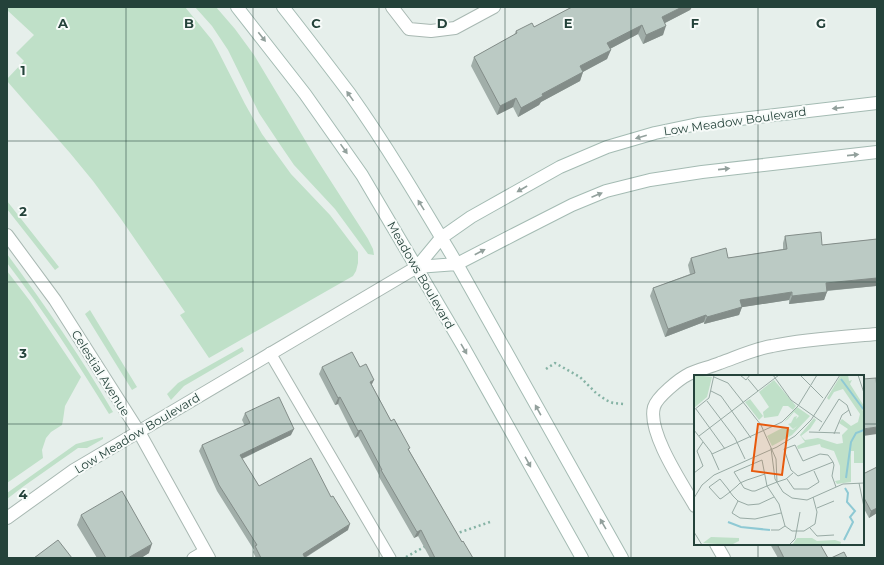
<svg xmlns="http://www.w3.org/2000/svg" width="884" height="565" viewBox="0 0 884 565" font-family="Montserrat,sans-serif">
  <style>
    .green { fill: #bfe0c8 }
    .lines { fill: none; stroke-linecap: round; stroke-linejoin: round }
    .lane-casing { stroke: #a8b8b2; stroke-width: 13 }
    .street-casing { stroke: #a8b8b2; stroke-width: 14 }
    .secondary-casing { stroke: #a4bbb3; stroke-width: 14 }
    .path { stroke: #86b3a5; stroke-width: 2.5; stroke-dasharray: 2 3; stroke-linecap: butt }
    .lane { stroke: #fff; stroke-width: 11 }
    .street { stroke: #fff; stroke-width: 12 }
    .secondary { stroke: #fff; stroke-width: 12 }
    .wall { fill: #a1aea9 }
    .shaded-wall { fill: #838d89 }
    .building { fill: #bbcac4; stroke: #838d89 }
    .oneway { fill: #92a09c }
    .grid { fill: none; stroke: #24423a; stroke-width: 1; stroke-opacity: 0.55 }
    .labels { text-anchor: middle; dominant-baseline: central; stroke-width: 4; stroke-linejoin: round; paint-order: stroke }
    .street-label { font-size: 12px; fill: #24423a; stroke: #f7fbf9 }
    .inset-river { fill: none; stroke: #8ec9d4; stroke-width: 2 }
    .inset-road { fill: none; stroke: #98aaa4; stroke-width: 1 }
    .view { fill: #e8590c; fill-opacity: 0.15; stroke: #e8590c; stroke-width: 2 }
    .inset-edge { fill: none; stroke: #24423a; stroke-width: 2 }
    .grid-label { font-size: 13px; text-anchor: middle; font-weight: bold; fill: #24423a; stroke: #f7fbf9; stroke-width: 4; stroke-linejoin: round; paint-order: stroke }
  </style>
  <rect width="100%" height="100%" fill="#e6efeb"/>
  <path class="green" d="M8 7H185L212 40 218 51 245 104 262 134 291 174 330 215 358 252V263L356 271 353 276 209 358 180 315 185 312 121 219 93 181 70 153 7 81V79L24 61 16 53 34 35 7 10Z
    M195 7H216L235 29 254 55 314 155 368 239 373 249 374 255 368 254 335 209 294 165 279 143 259 113 228 50 212 26Z
    M7 201 59 267 55 270 7 209Z
    M7 254C45 305 81 357 113 412L109 414C77 362 44 311 7 263Z
    M7 271 30 301 81 377 65 406 63 420 62 425 51 432 46 438 42 450 43 458 7 483Z
    M90 310 137 387 132 390 85 314Z
    M242 347 244 351 184 386 171 400 167 394 178 383Z
    M103 437V439L87 448H78L24 486 7 499V493L76 444Z"/>
  <g class="lines">
    <defs>
      <path id="lane" d="M270 353 390 558
        M193 558 205 551"/>
      <path id="street" d="M392 7 409 29 431 31 455 28 494 7
        M7 235 55 300 139 432 209 558
        M695 506C683 485 647 432 654 407 657 397 679 379 689 374 698 370 710 367 720 363 737 357 754 349 772 346 806 339 842 337 877 334
        M7 518 74 470 417 267
        M716 544 724 558"/>
      <path id="secondary" d="M237 7 305 94 362 175 464 348 582 558
        M283 7C306 36 328 65 350 94 389 149 423 207 457 264L622 558
        M417 267 441 238 471 217 560 167 607 147 655 133 698 124 877 103
        M417 267 457 264 515 234 572 205 606 191 650 180 702 172 877 152"/>
    </defs>
    <use href="#lane" class="lane-casing"/>
    <use href="#street" class="street-casing"/>
    <use href="#secondary" class="secondary-casing"/>
    <path class="path" d="M546 369 555 363 580 377 596 393 606 400 613 403 624 404
      M455 534 490 522
      M406 557 426 546"/>
    <use href="#lane" class="lane"/>
    <use href="#street" class="street"/>
    <use href="#secondary" class="secondary"/>
  </g>
  <path class="wall" d="M572 7H692L690 10 665 23 663 35 643 44 638 34 610 49 607 59 583 72 580 81 541 102 539 105 518 117 513 107 497 115 471 66 474 57 514 35 516 31 534 27Z
    M785 236 822 245 877 239V290H876V286L827 291 824 300 789 304V300L742 307 739 315 704 324V322L665 337 650 296 653 288 690 274 688 265 691 258H728L783 249V243Z
    M322 367 372 385 391 421 409 450 462 542 473 558H430L418 536 414 538 379 477V475L358 436 355 438 338 404 335 405 319 374Z
    M245 413 291 435 242 459 259 486 348 530 305 558H256L253 552 254 550 217 491 199 451 202 445 245 426 242 420Z
    M863 474 877 513 869 518 863 507Z
    M81 515 149 553 141 558H97L77 525Z
    M770 544H820L828 558H778Z"/>
  <path class="shaded-wall" d="M682 7H692L690 10 659 26 662 17Z
    M642 25 638 34 604 52 607 43Z
    M666 26 663 35 643 44 646 35Z
    M611 50 607 59 577 75 580 66Z
    M583 72 580 81 541 102 539 105 518 117 521 108 542 94Z
    M516 98 513 107 497 115 500 106Z
    M877 278V282L876 286 823 291 826 283Z
    M792 292 789 300 737 308 740 300Z
    M827 292 824 300 789 304 792 296Z
    M742 307 739 315 704 324 707 317Z
    M706 315 704 322 665 337 668 329Z
    M374 380 371 386 370 382Z
    M340 397 338 404 335 405 338 398Z
    M877 427V434L863 436V429Z
    M294 429 291 435 237 461 240 455Z
    M361 430 358 436 355 438 358 431Z
    M877 508V513L869 518 871 511Z
    M350 524 348 530 304 558 303 554Z
    M421 530 418 536 414 538 417 532Z
    M152 544 149 553 141 558H128Z"/>
  <path class="building" d="M572 7H682L662 17 666 26 646 35 642 25 607 43 611 50 580 66 583 72 542 94 543 96 521 108 516 98 500 106 474 57 517 33 516 31 532 23 534 27Z
    M821 232 822 245 877 239V278L826 283 827 292 792 296V292L740 300 742 307 707 317 706 315 668 329 653 288 695 273 691 258 726 248 728 258 787 249 785 236Z
    M352 352 360 367 366 364 374 380 370 382 391 421 394 419 410 448 408 449 462 542 463 541 473 558H435L421 530 417 532 381 470H382L361 430 358 431 340 397 338 398 322 367Z
    M876 378 877 389V427L863 429V379Z
    M279 397 294 429 240 455 259 486 311 458 331 497 333 496 350 524 303 554 305 558H261L255 546 257 545 219 485 202 445 250 423 245 413Z
    M877 467V508L871 511 863 496V474Z
    M122 491 152 544 128 558H106L81 515Z
    M58 540 72 558H34Z
    M777 544H820L828 558H784Z
    M844 552 847 558H831Z"/>
  <defs><path id="oneway-solid" d="M-6-.8H1V-3.2L6.5 0L1 3.2V.8H-6Z"/></defs>
  <g class="oneway">
    <use href="#oneway-solid" transform="translate(262 37) rotate(52)"/>
    <use href="#oneway-solid" transform="translate(350 96) rotate(-125)"/>
    <use href="#oneway-solid" transform="translate(838 108) rotate(173)"/>
    <use href="#oneway-solid" transform="translate(641 137) rotate(164)"/>
    <use href="#oneway-solid" transform="translate(344 149) rotate(55)"/>
    <use href="#oneway-solid" transform="translate(853 155) rotate(-6)"/>
    <use href="#oneway-solid" transform="translate(724 169) rotate(-6)"/>
    <use href="#oneway-solid" transform="translate(522 189) rotate(150)"/>
    <use href="#oneway-solid" transform="translate(597 195) rotate(-23)"/>
    <use href="#oneway-solid" transform="translate(421 205) rotate(-122)"/>
    <use href="#oneway-solid" transform="translate(480 252) rotate(-28)"/>
    <use href="#oneway-solid" transform="translate(464 349) rotate(60)"/>
    <use href="#oneway-solid" transform="translate(538 410) rotate(-119)"/>
    <use href="#oneway-solid" transform="translate(528 462) rotate(61)"/>
    <use href="#oneway-solid" transform="translate(603 524) rotate(-120)"/>
  </g>
  <path class="grid" d="M126 7V558M253 7V558M379 7V558M505 7V558M631 7V558M758 7V376M7 141H877M7 282H877M7 424H695M863 424H877M758 544V558"/>
  <g class="labels">
    <g class="street-label">
      <text transform="translate(735 121) rotate(-8)">Low Meadow Boulevard</text>
      <text transform="translate(421 275) rotate(60)">Meadows Boulevard</text>
      <text transform="translate(101 373) rotate(58)">Celestial Avenue</text>
      <text transform="translate(137 433) rotate(-31)">Low Meadow Boulevard</text>
    </g>
  </g>
  <g transform="translate(694 375)">
    <rect width="170" height="170" fill="#e6efeb"/>
    <path d="M0 0 18 2 13 22 0 33ZM147 0H154L155 6 158 5 156 9 170 31 168 35 170 36V54L167 57H170V88H160V76H157V107L143 109 141 106 146 105V91L140 76 127 72 126 69 104 74 103 71 111 67 106 60 120 43 122 45 116 54 107 61 111 65 124 63 143 69 149 68 148 60 154 54 145 48 148 44 157 51 164 47 166 39 149 14 140 17 135 25 133 23ZM80 5 102 31 99 35 94 31H89L84 41 70 43 69 37 75 32 65 17ZM56 24 69 41 65 45 51 27ZM103 32 116 41 98 60 78 71 73 61 90 52 99 55 103 51 99 54 94 49 97 48 100 42 103 41 102 44 105 41 100 37 94 44 90 47ZM17 162 45 163V166L37 170 9 168ZM103 163H118L123 166 141 165 147 167 146 170H98Z" fill="#bfe0c8"/>
    <path class="inset-river" d="M147 4 170 35M152 103 157 67 162 58 170 55M34 147 47 152 76 155M150 165 159 147 156 142 161 136 153 127 154 118 151 113"/>
    <path class="inset-road" d="M46 0 52 5 56 0M79 0 97 25 128 47M106 0 129 23M164 0 170 18M20 2 34 8 67 50 82 84 83 107M54 4 64 16M17 16 27 21 57 63M13 26 41 63 51 84M2 34 31 74M0 35 15 23 20 0M0 55 17 77 25 95M125 56 145 24 153 30 157 41M115 57 146 58M140 59 148 40 155 35M5 61 85 0M77 73 81 104 89 117 98 123 113 125 149 109 170 108M18 79 88 47 104 31 123 0M139 87 104 101 97 95 90 74 101 70 109 86 126 79 134 80 137 84 139 87 140 90 138 101 142 112M0 98 9 91 3 76 9 67M99 98 92 104 83 107 73 111 61 116H58L50 113 40 97 68 85 73 111 85 129 91 151 98 156H110L121 149 123 137 119 122M71 99 53 105 46 108 43 111 36 117 28 123 26 124 15 112 26 104 34 114 36 117 39 121 44 126 54 130 65 129 80 122M93 104 100 114H114L125 107 120 96M165 108 170 132M0 123 8 110 20 100 83 72 101 61 117 45 146 0M44 126 38 138 46 143 61 144 87 138M123 133 140 126M116 153 123 161 140 160M77 155H85L91 151M0 157 8 170M95 170 101 164 106 137"/>
    <path class="view" d="M64 49 94 53 88 100 58 96Z"/>
    <rect width="170" height="170" class="inset-edge"/>
  </g>
  <g class="grid-label">
    <text x="63" y="28">A</text>
    <text x="189" y="28">B</text>
    <text x="316" y="28">C</text>
    <text x="442" y="28">D</text>
    <text x="568" y="28">E</text>
    <text x="695" y="28">F</text>
    <text x="821" y="28">G</text>
    <text x="23" y="75">1</text>
    <text x="23" y="216">2</text>
    <text x="23" y="358">3</text>
    <text x="23" y="499">4</text>
  </g>
  <rect width="884" height="565" fill="none" stroke="#24423a" stroke-width="16"/>
</svg>
